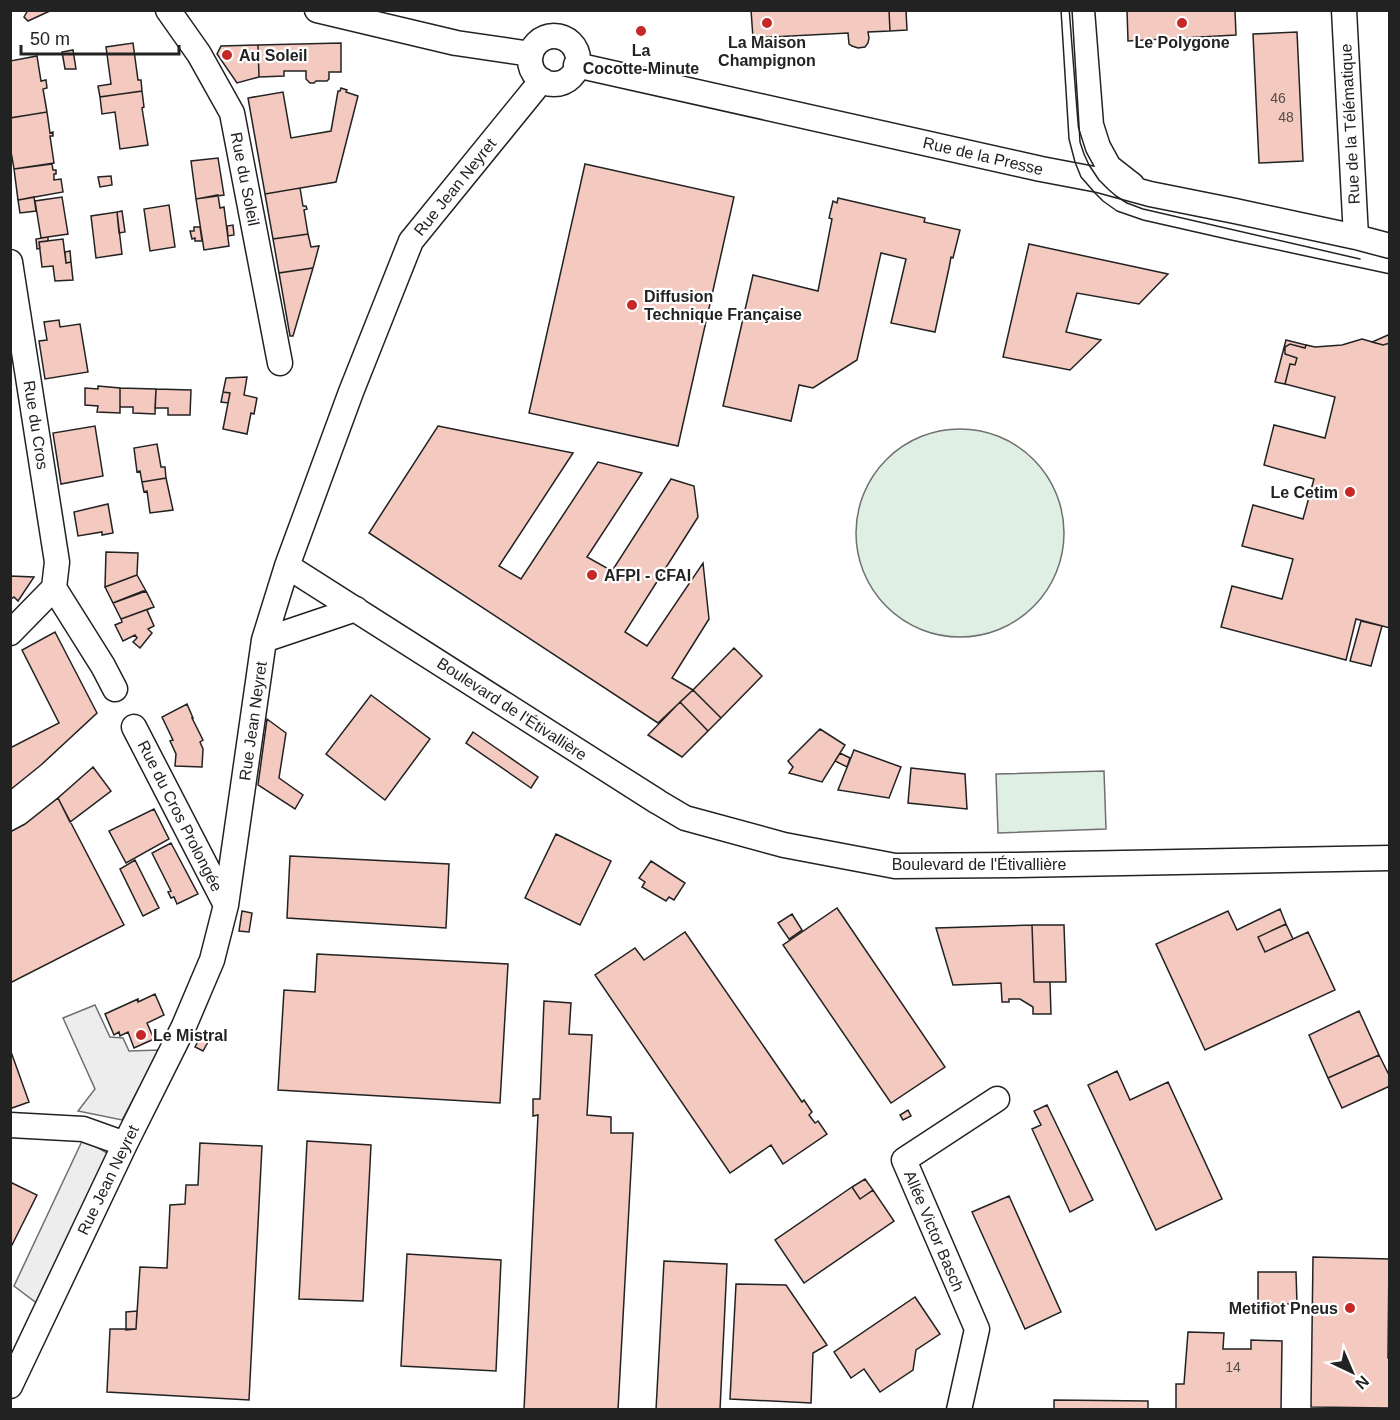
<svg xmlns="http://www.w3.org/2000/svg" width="1400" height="1420" viewBox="0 0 1400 1420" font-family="Arial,sans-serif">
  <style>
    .green { fill: #e0efe3; stroke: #6f6f6f; stroke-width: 1.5 }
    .parking { fill: #ededed; stroke: #6f6f6f; stroke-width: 1.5 }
    .building { fill: #f3c9c0; stroke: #222; stroke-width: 1.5 }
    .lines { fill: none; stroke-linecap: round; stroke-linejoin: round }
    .minor-casing { stroke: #222; stroke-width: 27 }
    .minor { stroke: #fff; stroke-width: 24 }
    .tram { stroke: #222; stroke-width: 1.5 }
    .poi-dot { fill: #c62828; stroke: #fff; stroke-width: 2 }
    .labels { text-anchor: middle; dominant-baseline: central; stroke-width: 4.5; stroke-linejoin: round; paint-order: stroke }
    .number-label { font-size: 14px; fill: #564c4a }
    .poi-label { font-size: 16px; font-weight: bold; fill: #222; stroke: #fff; text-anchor: start }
    .street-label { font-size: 16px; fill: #222; stroke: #fff }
  </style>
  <rect width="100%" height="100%" fill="#fff"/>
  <path class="green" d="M856 533a104 104 0 1 1 208 0a104 104 0 1 1-208 0Z
    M1104 771 1106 829 998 833 996 774Z"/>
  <path class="parking" d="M95 1005 110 1037 123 1038 129 1051 159 1050 122 1120 78 1111 95 1089 63 1018Z
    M83 1139 107 1153 106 1166 38 1304 14 1286Z"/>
  <path class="building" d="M28 10H52L28 21 24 17Z
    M751 10H889L890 31 868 32 869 38 868 43 865 47 858 48 852 46 849 44 848 33 753 38Z
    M889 10H906L907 30 890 31Z
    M1127 10H1235L1236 35 1128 41Z
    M1297 32 1303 161 1259 163 1253 34Z
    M133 43 138 80H141L142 91 100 97 98 86 111 84 106 47Z
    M341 43V72H329V79L327 81H316L314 83H310L306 79V71H284V76L259 77 258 45Z
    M258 45 259 77 237 83 217 54 221 46Z
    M73 50 76 69H65L62 52Z
    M37 56 41 81 46 80 47 88 43 89 47 112 10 118V61Z
    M341 88 347 90 346 92 358 96 336 182 265 194 248 98 283 92 291 138 331 131 338 91H340Z
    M142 91 144 107 142 108 148 145 120 149 115 112 102 114 100 97Z
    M47 112 50 133 53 132V136H50L54 163 14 169 10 146V118Z
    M218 158 224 195 196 199 191 161Z
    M52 164 53 170H56V174H54V180L61 179 63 192 18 200 14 169Z
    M585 164 734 197 678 446 529 413Z
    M111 176 112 185 100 187 98 177Z
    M300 188 303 206H306L307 209 304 210 308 234 273 239 265 194Z
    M218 195 220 208 224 207 229 246 204 250 196 199Z
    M34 197 36 211 20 213 18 200Z
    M62 197 68 234 41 238 35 201Z
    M838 198 925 218 924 222 960 230 953 258 951 257 949 268 935 332 891 323 906 259 881 253 857 360 813 388 799 385 791 421 723 406 753 275 818 291 832 219 829 218 833 201 837 203Z
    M169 205 175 247 150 251 144 209Z
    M122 211 125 232 119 233 117 212Z
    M117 212 122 254 96 258 91 216Z
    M233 225 234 235 228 236 227 226Z
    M194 227H200L202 241H195V238L192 239 190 231H194Z
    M308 234 311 247 319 246 313 268 279 273 273 239Z
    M48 237V241L39 242 40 248 37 249 36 239Z
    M63 239 66 263 71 262 73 280 55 281 53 266 42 267 39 242Z
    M1029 244 1168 274 1139 304 1077 293 1066 332 1101 340 1070 370 1003 357Z
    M70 251 71 262 66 263 65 252Z
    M313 268 293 336H290L279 273Z
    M59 320 60 327 80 324 88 372 45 379 39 341 47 340 44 322Z
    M1388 335H1390V343L1383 345 1372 342Z
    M1362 339 1383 345 1390 343V628L1356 619 1346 660 1221 627 1232 586 1282 599 1293 559 1242 546 1253 505 1303 519 1314 479 1264 465 1274 425 1325 438 1335 397 1285 384 1290 364 1295 365 1297 358 1285 354V347L1290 344 1305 348 1306 345 1315 347 1342 345Z
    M1286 340 1306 345 1305 348 1290 344 1285 347V354L1297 358 1295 365 1290 364 1285 384 1275 382Z
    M247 377 244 395 257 398 254 414 251 413 247 434 223 429 230 393 223 392 226 378Z
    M98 386 120 388V413L97 412 98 406 85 405V388L98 389Z
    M120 388 156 389 155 414 133 413V407H120Z
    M156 389 191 390 190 415H168V408H155Z
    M223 392 230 393 228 403 221 402Z
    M95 426 103 476 61 484 53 433Z
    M438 426 573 453 499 566 521 579 598 462 642 473 587 557 612 571 671 479 694 486 698 517 625 632 647 646 703 563 709 619 672 678 693 690 658 723 369 533Z
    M157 444 161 467H165L166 478 142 482 140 471 137 472 134 448Z
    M166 478 173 510 150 513 147 491 144 492 142 482Z
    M108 504 113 533 102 535V532L78 536 74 512Z
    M106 552 138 553 137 575 105 587Z
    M137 575 146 591 113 603 105 587Z
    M10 576 34 577 18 601 14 597 10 600Z
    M143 591H146L154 607 121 619 113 603Z
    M151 608 147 610 154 626 148 629 152 633 140 648 133 642 137 638 135 635 123 641 115 625 122 622 121 619Z
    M1361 621 1382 626 1371 666 1350 661Z
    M55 632 97 713 41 765 10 790V748L59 723 22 650Z
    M734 648 762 676 721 718 693 690Z
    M693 690 721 718 708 731 680 702Z
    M371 695 430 739 385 800 326 754Z
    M680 702 708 731 682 757 648 735Z
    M187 704 193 718H192L203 740 200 742 203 749 202 767 175 766 176 754 170 741 173 740 162 717Z
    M267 719 286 733 279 778 303 795 295 809 258 785Z
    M820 729 845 745 822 782 789 773 793 767 788 761Z
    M473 732 538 777 531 788 466 743Z
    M854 750 901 767 889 798 838 790Z
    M840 753 850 758 847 767 835 761Z
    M93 767 111 791 70 822 58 798Z
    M911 768 965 774 967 809 908 803Z
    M58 798 124 925 10 983V832L25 824Z
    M154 809 169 839 126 863 109 831Z
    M556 834 611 861 580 925 525 898Z
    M171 843 198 894 177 904 174 897 171 898 168 892 171 891 152 853Z
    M290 856 449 864 446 928 287 918Z
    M135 860 159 908 143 916 120 869Z
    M651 861 685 883 674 900 669 897 666 901 642 887 645 882 639 878Z
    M837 908 945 1067 891 1103 783 945Z
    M1280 909 1286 924 1258 937 1265 952 1308 932 1335 990 1205 1050 1156 944 1228 911 1237 930Z
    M242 911 252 913 249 932 239 931Z
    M792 914 802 930 789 939 778 923Z
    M1286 924 1293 939 1265 952 1258 937Z
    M1032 925 1034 982H1050L1051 1014H1033V1007L1020 999H1009V1002H1002L1001 983 953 985 936 928Z
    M1032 925H1064L1066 982H1034Z
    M685 932 802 1102 804 1100 812 1112 809 1115 815 1123 818 1121 827 1134 783 1164 771 1145 730 1173 595 975 635 948 644 960Z
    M317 954 508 964 500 1103 278 1090 284 990 315 992Z
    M155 994 164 1015 147 1023 154 1039 134 1048 128 1032 120 1036 119 1032 114 1035 105 1014 138 999V1002Z
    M544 1001 571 1003 569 1034 592 1035 587 1115 611 1117V1133H633L618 1410H524L538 1115 533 1116V1099H540Z
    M1359 1011 1379 1055 1328 1078 1309 1035Z
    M200 1038 208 1042 203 1051 195 1047Z
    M10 1049 29 1102 12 1108 10 1105Z
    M1379 1055 1390 1077V1086L1342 1108 1328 1078Z
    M1117 1071 1130 1100 1168 1082 1222 1199 1156 1230 1088 1085Z
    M1047 1105 1093 1200 1070 1212 1032 1129 1041 1125 1034 1111Z
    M908 1110 911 1116 903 1120 900 1115Z
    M307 1141 371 1145 363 1301 299 1299Z
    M200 1143 262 1146 249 1400 107 1392 110 1329H136L140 1267 167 1268 170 1205 185 1204 186 1185H198Z
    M865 1179 873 1190 860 1199 852 1187Z
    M10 1182 37 1195 10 1249Z
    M852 1187 860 1199 873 1190 894 1221 804 1283 775 1240Z
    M1009 1196 1061 1312 1025 1329 972 1212Z
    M407 1254 501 1260 496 1371 401 1366Z
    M1313 1257 1389 1259 1388 1358H1390V1408L1311 1407Z
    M664 1261 727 1264 720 1410H656Z
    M1258 1272H1296L1297 1304H1258Z
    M736 1284 786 1285 827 1345 813 1353 811 1403 730 1399Z
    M915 1297 940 1334 916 1350 913 1370 880 1392 864 1369 851 1378 834 1352Z
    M137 1311 136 1329 126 1330V1312Z
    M1188 1332 1224 1333 1223 1349H1251V1340L1282 1341 1281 1410H1176V1384H1184Z
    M1054 1400 1148 1401V1410H1054Z"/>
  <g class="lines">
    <defs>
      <path id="minor" d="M168 10 199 54 232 113 280 363
        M317 10 456 43 531 54
        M1082 10 1091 125 1098 147 1109 167 1132 185
        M1344 10 1356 237
        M530 60a24 24 0 1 1 48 0a24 24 0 1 1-48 0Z
        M576 65 1041 169 1099 180 1150 194 1235 211 1356 237 1390 246
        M10 262 57 562 54 588
        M287 566 658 802 685 818 784 845 895 866 1013 865 1390 858
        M54 588 103 666 115 689
        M10 633 54 588
        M264 640 356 609
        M134 727 226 905
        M10 1125 83 1129 125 1144
        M10 1386 125 1144 184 1026 212 960 226 905 264 640 287 566 351 392 411 241 542 80
        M959 1410 977 1329 904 1160 997 1099"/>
    </defs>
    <use href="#minor" class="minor-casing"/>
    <use href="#minor" class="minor"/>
    <path class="tram" d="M1061 10 1069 139 1075 162 1081 177 1095 193 1103 201 1117 211 1143 220 1231 240 1390 274
      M1072 10 1080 142 1084 154 1089 165 1099 180 1108 189 1116 196 1127 203 1143 209 1360 259"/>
  </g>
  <g class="poi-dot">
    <circle cx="767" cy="23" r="6"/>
    <circle cx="1182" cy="23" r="6"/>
    <circle cx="641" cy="31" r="6"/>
    <circle cx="227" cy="55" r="6"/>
    <circle cx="632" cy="305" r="6"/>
    <circle cx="1350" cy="492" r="6"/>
    <circle cx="592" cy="575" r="6"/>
    <circle cx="141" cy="1035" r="6"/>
    <circle cx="1350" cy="1308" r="6"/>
  </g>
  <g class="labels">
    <g class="number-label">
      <text x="1278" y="98">46</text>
      <text x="1286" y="117">48</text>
      <text x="1233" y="1367">14</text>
    </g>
    <g class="poi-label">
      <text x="767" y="42" text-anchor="middle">La Maison<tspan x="767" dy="18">Champignon</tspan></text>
      <text x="1182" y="42" text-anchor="middle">Le Polygone</text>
      <text x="641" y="50" text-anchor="middle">La<tspan x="641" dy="18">Cocotte-Minute</tspan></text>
      <text x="239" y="55">Au Soleil</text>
      <text x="644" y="296">Diffusion<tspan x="644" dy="18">Technique Française</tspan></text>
      <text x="1338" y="492" text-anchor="end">Le Cetim</text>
      <text x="604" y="575">AFPI - CFAI</text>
      <text x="153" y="1035">Le Mistral</text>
      <text x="1338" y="1308" text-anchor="end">Metifiot Pneus</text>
    </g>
    <g class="street-label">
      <text transform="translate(1350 124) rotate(-93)">Rue de la Télématique</text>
      <text transform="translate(983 156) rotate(13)">Rue de la Presse</text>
      <text transform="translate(245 179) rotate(79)">Rue du Soleil</text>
      <text transform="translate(455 187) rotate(-51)">Rue Jean Neyret</text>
      <text transform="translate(36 425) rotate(81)">Rue du Cros</text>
      <text transform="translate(512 709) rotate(33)">Boulevard de l'Étivallière</text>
      <text transform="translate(253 721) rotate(-82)">Rue Jean Neyret</text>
      <text transform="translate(180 816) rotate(63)">Rue du Cros Prolongée</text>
      <text x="979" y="864">Boulevard de l'Étivallière</text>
      <text transform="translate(108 1180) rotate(-64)">Rue Jean Neyret</text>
      <text transform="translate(934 1231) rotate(67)">Allée Victor Basch</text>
    </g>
  </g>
  <rect width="1400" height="1420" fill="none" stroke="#222222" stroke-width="24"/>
  <g transform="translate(1352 1372) rotate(136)" stroke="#ffffff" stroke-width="4.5" paint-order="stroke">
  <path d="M0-4.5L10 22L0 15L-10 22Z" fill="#222222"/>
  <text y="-9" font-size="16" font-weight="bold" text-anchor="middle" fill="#222222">N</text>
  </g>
  <path d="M21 45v9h158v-9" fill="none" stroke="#222222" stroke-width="3"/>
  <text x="30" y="45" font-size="18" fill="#222222" stroke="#ffffff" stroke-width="4.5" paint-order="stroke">50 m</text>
</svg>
